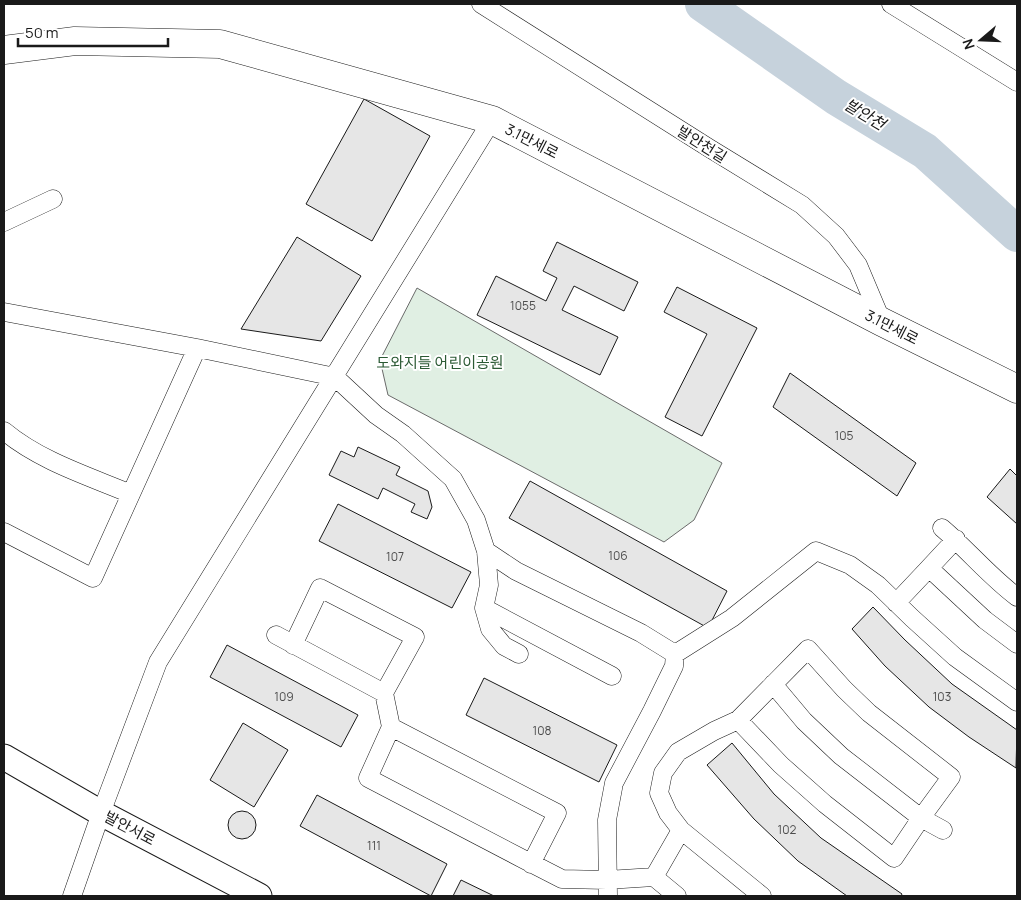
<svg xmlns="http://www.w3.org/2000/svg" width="1021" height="900" viewBox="0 0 1021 900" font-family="Manrope,'Noto Sans KR',sans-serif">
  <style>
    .green { fill: #e0efe3; stroke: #6a6a6a }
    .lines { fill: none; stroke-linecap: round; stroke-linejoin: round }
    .river { stroke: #c6d2dc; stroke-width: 36 }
    .building { fill: #e6e6e6; stroke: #1a1a1a }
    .street-casing { stroke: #1a1a1a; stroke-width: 19 }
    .secondary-casing { stroke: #1a1a1a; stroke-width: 27 }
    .primary-casing { stroke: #1a1a1a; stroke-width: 29 }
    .street { stroke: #fff; stroke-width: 18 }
    .secondary { stroke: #fff; stroke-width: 25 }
    .primary { stroke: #fff; stroke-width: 28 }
    .labels { text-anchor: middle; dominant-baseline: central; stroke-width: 4; stroke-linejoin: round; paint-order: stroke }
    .number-label { font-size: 12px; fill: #4d4d4d }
    .street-label { font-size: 15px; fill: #1a1a1a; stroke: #fff }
    .park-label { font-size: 15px; fill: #2b5a34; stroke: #fff }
    .water-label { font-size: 16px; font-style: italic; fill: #1a1a1a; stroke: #fff }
  </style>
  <rect width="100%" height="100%" fill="#fff"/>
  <path class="green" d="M417 288 722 463 694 520 664 542 388 395 380 360Z"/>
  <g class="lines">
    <path class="river" d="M703 4 836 97 925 151 1017 234"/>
  </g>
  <path class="building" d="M364 99 430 136 372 241 306 204Z
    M297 237 361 276 321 341 241 329Z
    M557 242 638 282 624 311 574 286 562 310 618 337 600 375 477 315 496 276 546 301 557 278 543 271Z
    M677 287 757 328 702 436 665 417 707 334 664 312Z
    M790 373 916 463 897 496 773 407Z
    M358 447 400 467 396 475 428 491 432 507 427 519 411 512 415 504 383 488 378 499 329 475 341 451 354 457Z
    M1010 469 1017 476V524L987 497Z
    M530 481 727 591 708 628 509 518Z
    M338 504 471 572 452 608 319 541Z
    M873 607 905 640 952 684 1017 730 1016 768 969 737 929 707 885 666 852 629Z
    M227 645 358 715 341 747 210 677Z
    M484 678 617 745 599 782 466 715Z
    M243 723 288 750 254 807 210 780Z
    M732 743 774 794 821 838 902 894 901 896H847L798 861 754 819 707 765Z
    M317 795 447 864 431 896 300 826Z
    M228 825a14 14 0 1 1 28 0a14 14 0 1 1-28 0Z
    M461 880 494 896H453Z"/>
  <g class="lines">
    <defs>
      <path id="street" d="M481 4 709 148 802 205 836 236 858 265 882 322
        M891 4 1017 82
        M4 222 53 199
        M4 312 197 348
        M4 431C40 461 88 476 131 494
        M942 528C968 550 990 577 1017 597
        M4 532 93 578 197 348 335 377 376 415 403 434 453 479 476 520 486 551 516 571 641 633 675 654 674 666 652 711 614 783 607 820 608 896
        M486 551 489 585 484 608 490 629 504 646 519 654
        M929 568 956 539
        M896 603 929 568 985 620 1017 644
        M484 608 612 676
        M276 635 384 693 391 727
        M293 645 320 588 415 637 384 693
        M675 654 732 618 816 551 850 565 878 585 912 618 955 657 1017 702
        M773 684 804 721 841 756 921 818 943 830
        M681 830 668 813 659 793 663 773 678 752 714 731 738 720 781 765 825 804 894 858 921 818 951 777 869 713 844 689 808 649 738 720
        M531 864 557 813 391 727 368 778 523 859 562 879 607 880 654 877 677 896
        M654 877 681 830 762 896
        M72 896 101 813 158 662 492 120"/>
      <path id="secondary" d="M4 757 101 813 259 896"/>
      <path id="primary" d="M4 50 75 41 220 44 492 120 882 322 1017 389"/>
    </defs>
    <use href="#street" class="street-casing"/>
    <use href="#secondary" class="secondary-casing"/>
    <use href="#primary" class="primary-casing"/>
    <use href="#street" class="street"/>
    <use href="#secondary" class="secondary"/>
    <use href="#primary" class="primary"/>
  </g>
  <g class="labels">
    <g class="number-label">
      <text x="523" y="305">1055</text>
      <text x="844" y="435">105</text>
      <text x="618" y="555">106</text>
      <text x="395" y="556">107</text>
      <text x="284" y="696">109</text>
      <text x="942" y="696">103</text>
      <text x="542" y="730">108</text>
      <text x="787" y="829">102</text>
      <text x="374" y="845">111</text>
    </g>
    <g class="street-label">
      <text transform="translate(532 141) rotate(27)">3.1만세로</text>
      <text transform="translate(702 144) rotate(32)">발안천길</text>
      <text transform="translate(892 327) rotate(27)">3.1만세로</text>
      <text transform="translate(130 828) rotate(28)">발안서로</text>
    </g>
    <g class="park-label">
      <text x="440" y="362">도와지들 어린이공원</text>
    </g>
    <g class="water-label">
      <text transform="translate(865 114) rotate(31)">발안천</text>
    </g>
  </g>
  <rect width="1021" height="900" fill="none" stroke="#1a1a1a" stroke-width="10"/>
  <g transform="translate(981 40) rotate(251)" stroke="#ffffff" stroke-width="4" paint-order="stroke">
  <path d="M0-4L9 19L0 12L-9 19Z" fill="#1a1a1a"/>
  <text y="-8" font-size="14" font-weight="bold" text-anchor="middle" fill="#1a1a1a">N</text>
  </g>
  <path d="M18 38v8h150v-8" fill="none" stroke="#1a1a1a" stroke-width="2.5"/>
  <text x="25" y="38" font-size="15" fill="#1a1a1a" stroke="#ffffff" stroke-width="4" paint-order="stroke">50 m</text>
</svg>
